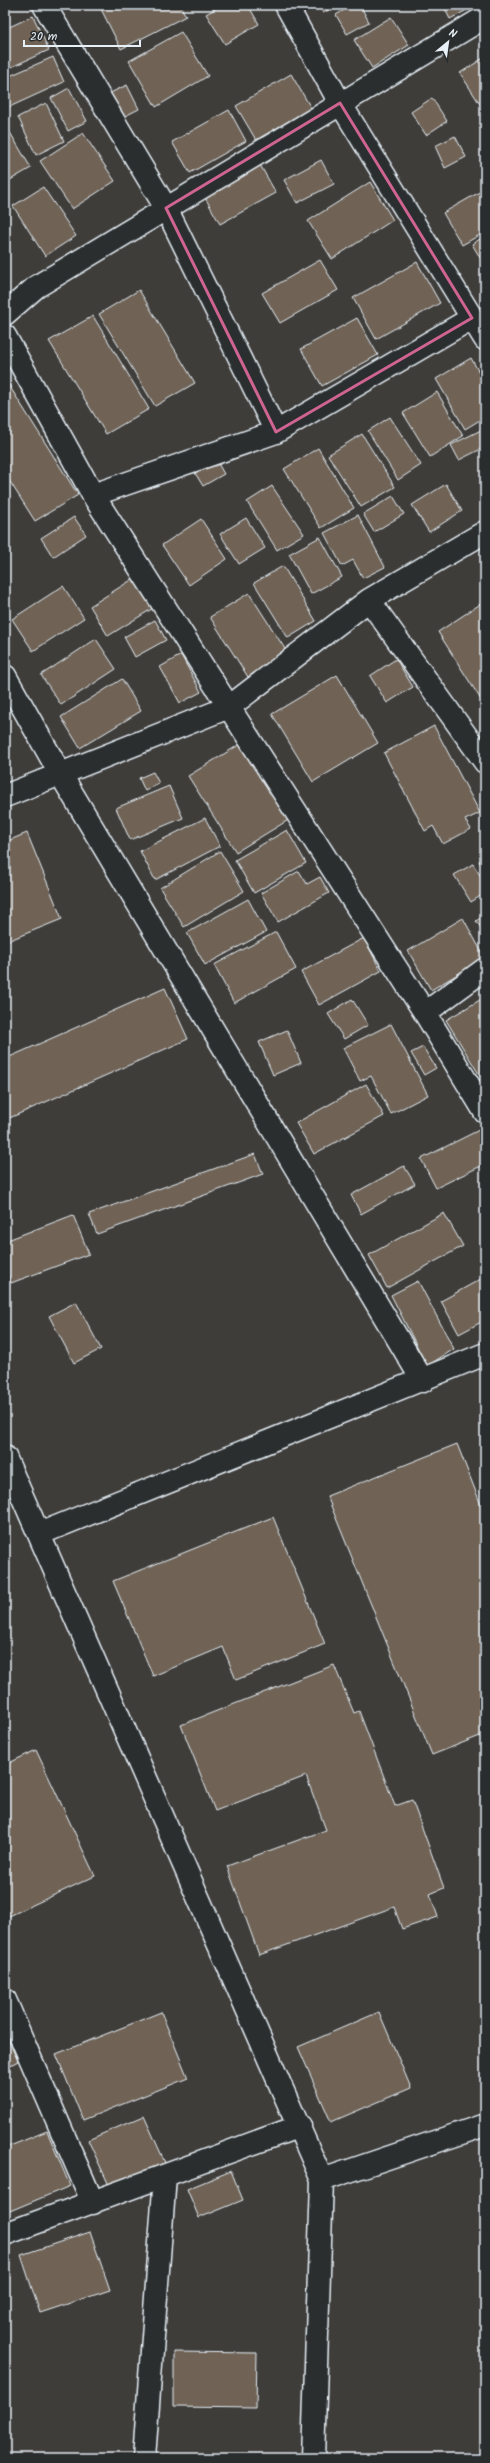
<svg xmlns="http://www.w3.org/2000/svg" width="490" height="2463" viewBox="0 0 490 2463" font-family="Kalam,sans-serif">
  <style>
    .building { fill: #706356; stroke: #e8f1f8 }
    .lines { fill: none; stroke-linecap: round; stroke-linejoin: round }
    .minor-casing { stroke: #e8f1f8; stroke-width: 25 }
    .minor { stroke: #2a2d2e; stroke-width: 22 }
    .marked { fill: none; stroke: #cf6492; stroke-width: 3; stroke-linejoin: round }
  </style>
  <rect width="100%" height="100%" fill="#3f3d3a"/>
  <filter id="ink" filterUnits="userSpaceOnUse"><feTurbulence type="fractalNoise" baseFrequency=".025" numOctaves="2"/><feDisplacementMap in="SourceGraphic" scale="8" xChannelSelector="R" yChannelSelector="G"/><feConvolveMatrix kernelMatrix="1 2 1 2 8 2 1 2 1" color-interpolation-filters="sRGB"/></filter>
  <g filter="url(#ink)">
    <path class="building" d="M99 5H180L186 16 121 49Z
      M222 5H248L259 24 225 44 206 14Z
      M319 5H338L323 13Z
      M352 5H360L369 22 347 34 336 15Z
      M443 5H476L450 19Z
      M33 16 49 50 5 70V29Z
      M391 17 409 45 372 68 354 40Z
      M181 32 208 76 156 107 129 61Z
      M53 57 64 82 5 109V78Z
      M485 57V112L460 73Z
      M291 74 311 108 256 140 236 106Z
      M127 85 139 109 117 120 106 95Z
      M69 88 87 121 68 131 51 98Z
      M432 98 447 121 426 135 411 112Z
      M46 103 64 141 36 155 18 117Z
      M229 110 246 141 190 173 172 142Z
      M5 124 31 168 5 183Z
      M83 133 115 181 72 209 40 161Z
      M455 136 466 157 445 168 435 146Z
      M321 160 334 184 297 203 284 180Z
      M259 163 276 193 220 224 203 194Z
      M370 182 393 220 332 259 308 221Z
      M43 187 76 236 45 256 13 206Z
      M485 189V232L462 245 443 213Z
      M485 236V266L472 244Z
      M320 260 338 290 280 323 262 293Z
      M417 262 440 303 376 339 353 298Z
      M139 290 195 383 155 406 99 314Z
      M93 316 149 409 106 434 49 341Z
      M357 318 378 355 322 386 301 349Z
      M471 358 485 383V417L465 429 436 379Z
      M5 379 78 495 35 521 5 474Z
      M437 392 463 436 430 457 403 413Z
      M390 417 421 465 398 480 368 431Z
      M485 428V447L459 460 451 445Z
      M362 434 395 487 361 507 328 455Z
      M318 448 354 508 321 528 284 469Z
      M216 460 224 474 203 486 195 473Z
      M446 484 462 511 429 532 412 505Z
      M272 486 304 534 277 550 247 502Z
      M393 496 404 514 374 532 363 514Z
      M358 515 385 567 363 578 353 560 342 566 324 533Z
      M74 517 86 535 53 557 41 538Z
      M246 518 265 548 239 564 220 534Z
      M201 519 227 559 189 585 162 545Z
      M320 537 342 577 311 594 289 554Z
      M283 566 316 621 288 638 254 583Z
      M136 577 155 607 108 636 90 606Z
      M63 586 84 618 33 651 12 619Z
      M249 593 287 652 248 677 210 617Z
      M485 601V706L438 632Z
      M155 620 166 640 135 657 124 637Z
      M96 639 116 669 61 705 41 675Z
      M181 655 201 692 180 703 160 667Z
      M396 659 413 687 387 703 370 676Z
      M337 675 378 743 313 782 272 714Z
      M122 679 141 711 80 748 61 717Z
      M434 726 480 813 465 820 471 829 443 844 433 826 425 831 384 753Z
      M242 743 290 819 236 852 188 776Z
      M153 772 159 783 145 791 139 778Z
      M169 786 183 818 130 840 116 808Z
      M205 818 220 846 155 880 140 851Z
      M287 830 306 863 254 893 235 860Z
      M27 833 62 919 5 942V842Z
      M220 851 244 891 184 927 160 888Z
      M485 858V873L479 861Z
      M473 864 485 883V893L471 902 454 875Z
      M299 871 307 884 320 877 329 893 278 922 261 893Z
      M248 899 266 932 205 965 187 933Z
      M485 915V933L476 921Z
      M463 918 485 958 431 990 408 951Z
      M276 932 296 969 234 1003 214 965Z
      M364 938 381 971 319 1005 301 972Z
      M165 988 188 1039 5 1120V1059Z
      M485 997V1084L446 1020Z
      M352 999 368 1025 344 1039 328 1014Z
      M391 1024 428 1095 391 1114 371 1076 360 1081 343 1048Z
      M287 1030 301 1063 273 1075 259 1042Z
      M423 1047 436 1068 424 1075 411 1053Z
      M366 1084 384 1116 314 1154 296 1123Z
      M479 1130 485 1143V1164L436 1188 421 1159Z
      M255 1154 263 1174 97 1234 89 1214Z
      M404 1166 415 1184 361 1214 351 1195Z
      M444 1213 463 1246 387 1288 369 1255Z
      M73 1215 89 1254 11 1283 5 1268V1241Z
      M481 1279 485 1285V1320L459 1334 441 1301Z
      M418 1281 454 1349 427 1366 391 1295Z
      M76 1302 101 1349 74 1363 49 1316Z
      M457 1444 485 1515V1734L432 1755 327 1496Z
      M273 1517 325 1644 236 1680 223 1647 153 1676 113 1581Z
      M334 1665 354 1713 359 1711 395 1806 412 1800 444 1888 430 1894 438 1917 402 1929 394 1907 259 1955 227 1866 326 1830 306 1776 215 1811 181 1725Z
      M36 1750 95 1876 7 1917 5 1913V1765Z
      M161 2012 188 2078 83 2120 56 2054Z
      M379 2012 411 2088 331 2122 298 2047Z
      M5 2033 18 2061 5 2068Z
      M144 2116 168 2169 113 2194 88 2140Z
      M47 2131 70 2186 5 2213V2148Z
      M231 2171 243 2200 199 2218 187 2189Z
      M90 2232 110 2290 40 2313 21 2255Z
      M174 2352 257 2353 256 2408 174 2407Z"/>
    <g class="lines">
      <defs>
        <path id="minor" d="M44 5 166 208 276 432 472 318
          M286 5 340 103 485 339
          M5 314 36 287 485 17
          M5 336 93 495 425 1013 485 1112
          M93 495 276 432
          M485 532 369 600 485 762
          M5 676 61 775 423 1381
          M5 796 229 707 369 600
          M425 1013 485 969
          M5 1457 322 2180
          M39 1534 485 1354
          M5 2000 93 2203
          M5 2234 300 2126
          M144 2458 165 2176
          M313 2458 322 2180 485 2125"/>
      </defs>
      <use href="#minor" class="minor-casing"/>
      <use href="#minor" class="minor"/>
    </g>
  </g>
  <path class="marked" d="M340 103 472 318 276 432 166 208Z"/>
  <rect width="490" height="2463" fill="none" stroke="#2a2d2e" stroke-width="20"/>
  <rect x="10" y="10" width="470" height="2443" fill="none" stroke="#e8f1f8" stroke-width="1.5" filter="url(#ink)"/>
  <g transform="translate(448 42) rotate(29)" stroke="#2a2d2e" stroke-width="3" paint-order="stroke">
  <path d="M0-3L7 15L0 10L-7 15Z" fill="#e8f1f8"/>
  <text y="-6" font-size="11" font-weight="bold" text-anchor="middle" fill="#e8f1f8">N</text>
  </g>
  <path d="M24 40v6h116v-6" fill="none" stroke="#e8f1f8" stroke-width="2"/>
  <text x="30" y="40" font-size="12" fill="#e8f1f8" stroke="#2a2d2e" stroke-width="3" paint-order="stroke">20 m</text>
</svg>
